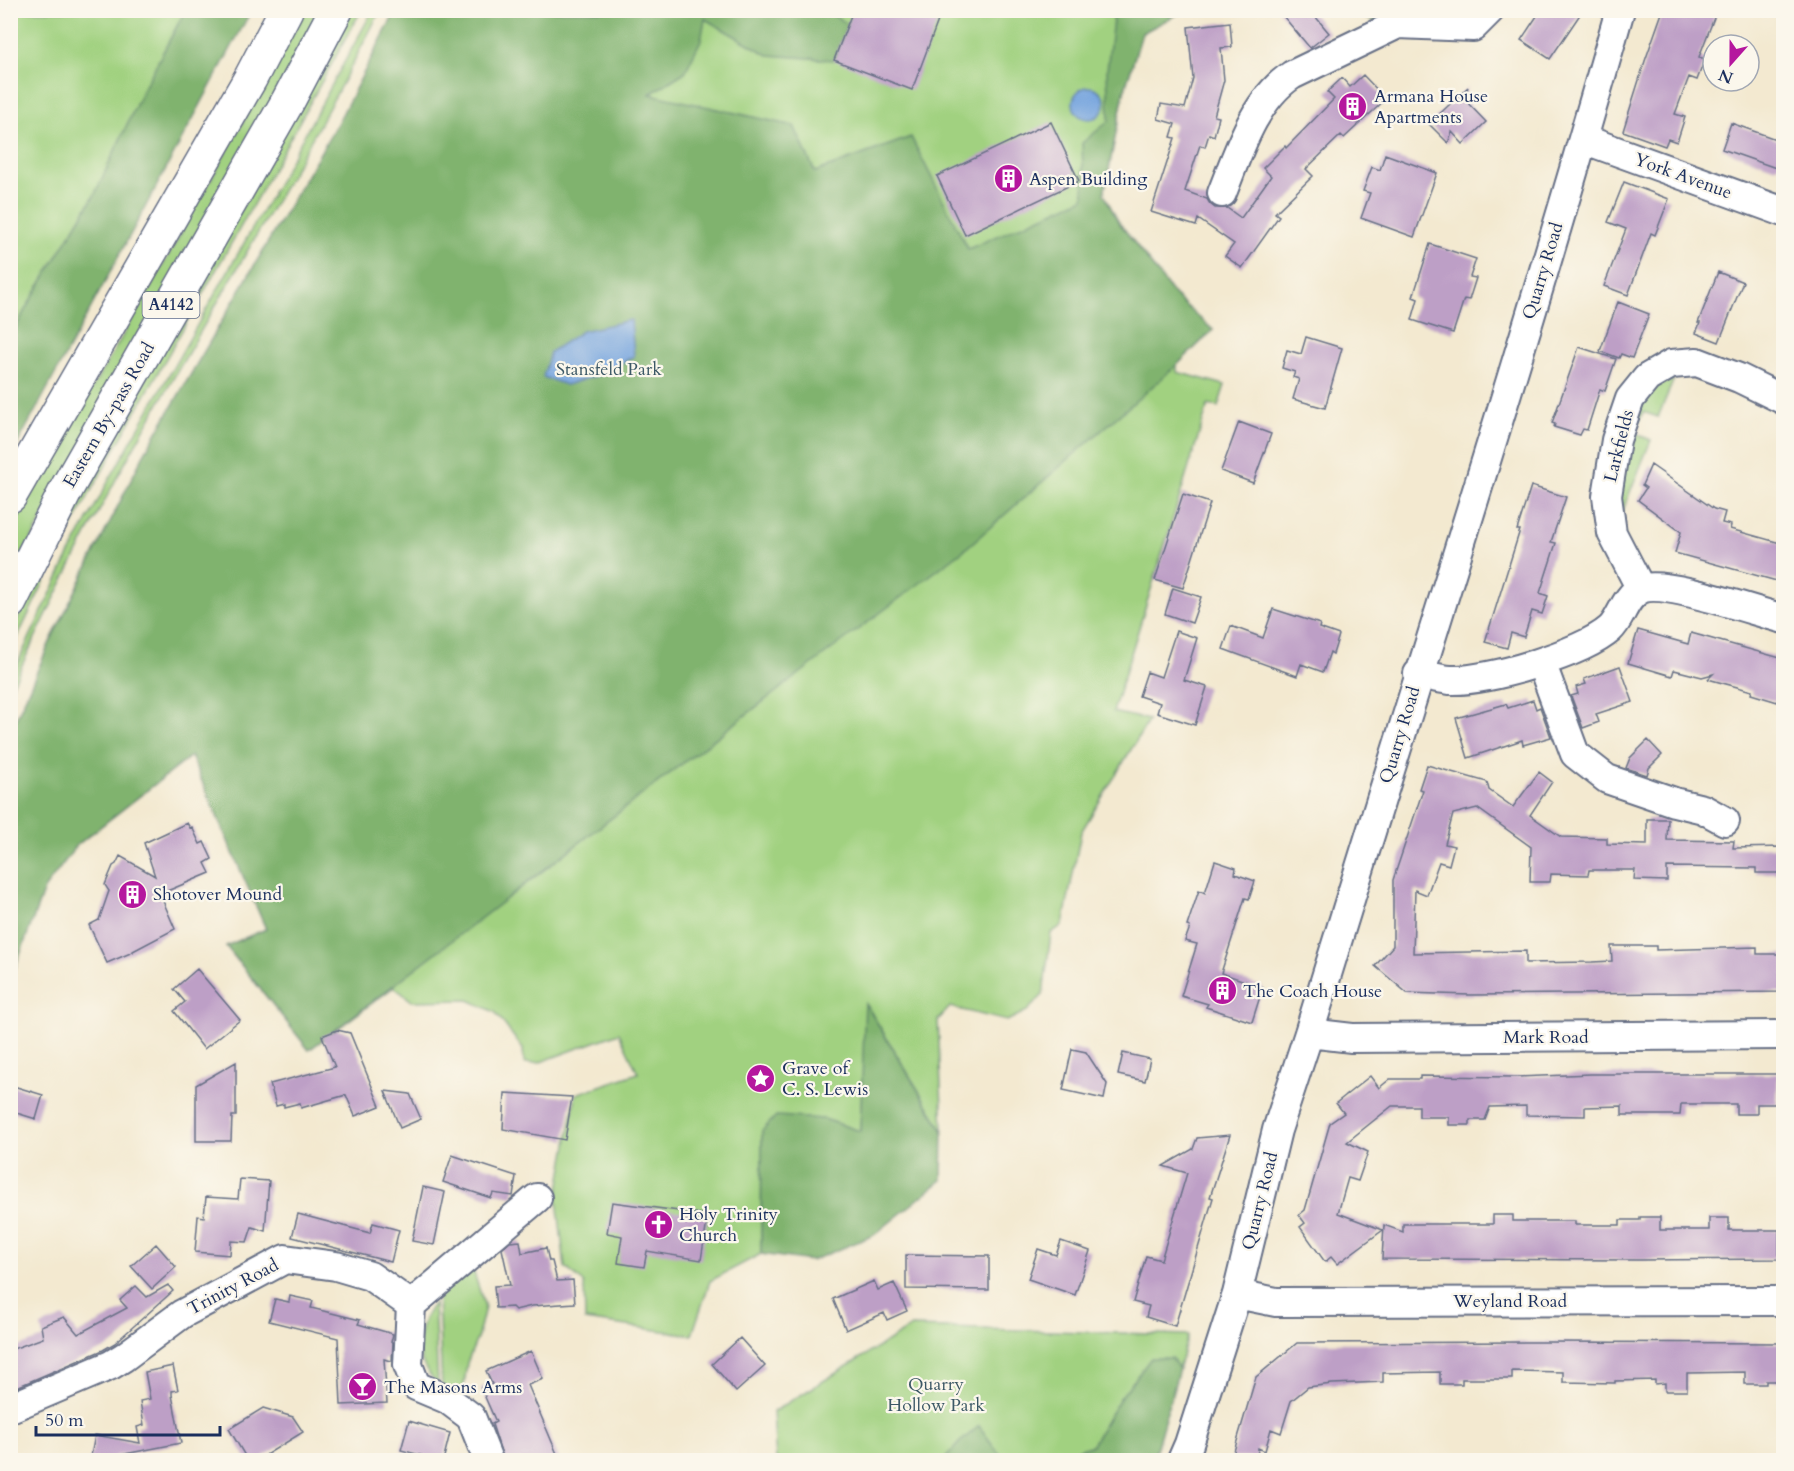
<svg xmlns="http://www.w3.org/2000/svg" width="1794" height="1471" viewBox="0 0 1794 1471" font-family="Cardo,serif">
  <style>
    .green { fill: #a1d180; stroke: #5e806f; stroke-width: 1.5 }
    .forest { fill: #80b36e; stroke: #4e7166; stroke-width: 1.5 }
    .water { fill: #76a4de; stroke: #486a9e; stroke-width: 1.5 }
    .building { fill: #bd9fc6 }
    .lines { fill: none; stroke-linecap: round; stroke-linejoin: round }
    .minor-casing { stroke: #677086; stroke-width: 32 }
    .highway-casing { stroke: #677086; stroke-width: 36 }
    .minor { stroke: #fff; stroke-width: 28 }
    .highway { stroke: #fff; stroke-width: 33 }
    .labels { text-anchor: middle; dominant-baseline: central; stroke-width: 4.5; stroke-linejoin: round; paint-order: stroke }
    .shield { fill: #fbf7ec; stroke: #5e6b89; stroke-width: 1.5 }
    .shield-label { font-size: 16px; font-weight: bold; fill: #1b2f5e }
    .poi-label { font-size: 18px; fill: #1b2f5e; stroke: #fbf7ec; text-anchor: start }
    .street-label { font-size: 18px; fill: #1b2f5e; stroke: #fbf7ec }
    .park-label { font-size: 18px; fill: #3c5866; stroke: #fbf7ec }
  </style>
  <rect width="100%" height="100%" fill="#fbf7ec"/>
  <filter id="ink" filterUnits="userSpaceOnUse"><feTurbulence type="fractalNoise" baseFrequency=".0167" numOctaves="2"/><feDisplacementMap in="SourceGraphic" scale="12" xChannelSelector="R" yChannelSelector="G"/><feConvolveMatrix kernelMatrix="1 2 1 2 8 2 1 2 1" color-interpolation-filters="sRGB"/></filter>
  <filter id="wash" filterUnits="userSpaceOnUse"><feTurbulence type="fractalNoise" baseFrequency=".008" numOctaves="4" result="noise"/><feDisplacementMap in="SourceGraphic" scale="24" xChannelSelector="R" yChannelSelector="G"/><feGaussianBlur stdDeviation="1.35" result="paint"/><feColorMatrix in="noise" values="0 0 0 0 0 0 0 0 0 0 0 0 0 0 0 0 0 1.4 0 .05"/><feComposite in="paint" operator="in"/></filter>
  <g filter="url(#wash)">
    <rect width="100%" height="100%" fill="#f3e9d0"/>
    <path class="green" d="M373 10 380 11C300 169 205 319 119 474 81 544 45 616 11 688V677L66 561 109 480 272 194Z
      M11 11H185L143 90 94 196 26 308 11 338Z
      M305 11H323L11 576 10 529 148 292Z
      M352 11H361L262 189 90 493 58 553 11 651V632L92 473Z
      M396 11H1183L1142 33 1124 92 1104 194 1118 221 1174 295 1213 330 1177 365V372L1225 385 1218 407 1208 405 1113 712 1149 720 1081 832 1063 925 1051 933 1043 995 1027 1011 1007 1021 950 1007 938 1020 943 1131 866 1004 860 1131 824 1119 762 1131 761 1254 710 1281 692 1335 585 1320 584 1283 565 1267 557 1200 576 1094 638 1073 619 1033 538 1063H524L523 1049 495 1012 469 1000 412 1001 394 987 309 1050 226 946 266 929 191 756 77 845 44 889 11 979V730L51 640 143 456 337 124Z
      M1674 379 1658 417 1643 412 1634 433 1651 440 1620 517 1618 506C1624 471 1627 410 1657 386 1661 383 1669 382 1674 379Z
      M472 1267 485 1307 478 1336 467 1363 462 1401 442 1389 438 1296Z
      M434 1303 438 1385C434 1379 427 1372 424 1366 414 1345 420 1320 434 1303Z
      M911 1327 1188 1335 1153 1460H776L773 1412Z"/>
    <path class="forest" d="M185 11H251L11 456V338L26 308 94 196 143 90Z
      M396 11H827L848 24 834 60 768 55 705 19 701 40 685 72 650 94 794 126 815 172 911 137 968 249 1084 198 1082 143 1109 121 1107 70 1114 11H1183L1142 33 1124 92 1104 194 1118 221 1174 295 1213 330 1177 365 964 550 828 652 309 1050 226 946 266 929 191 756 77 845 44 889 11 979V730L51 640 143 456 337 124Z
      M1349 11H1462L1384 26Z
      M865 1003 943 1131 942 1180 874 1235 811 1261 761 1254 762 1131 776 1116 824 1119 860 1131Z
      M1151 1358H1172L1179 1369 1153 1460H1043L1091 1446 1120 1398Z
      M979 1426 1004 1460H944L959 1443Z"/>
    <path class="water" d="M1073 103a16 16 0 1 1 32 0a16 16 0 1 1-32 0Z
      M631 320 634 356 602 374 566 385 543 377 550 352 582 331Z"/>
    <g id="blocks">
      <path class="building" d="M853 10H942L912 90 834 60Z
        M1278 10H1310L1329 33 1310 48Z
        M1541 10H1583L1550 59 1521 40Z
        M1663 10H1717L1699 57 1705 59 1697 80 1689 77 1675 114 1685 117 1677 142 1668 139 1665 146 1623 131 1645 61Z
        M1230 22 1232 47 1221 48 1224 80 1214 116 1219 117 1214 136 1209 134 1205 147 1200 145 1185 191 1207 199 1210 204 1215 208H1227L1241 218 1271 176 1263 168 1285 146 1286 148 1334 99 1327 92 1342 78 1350 87 1363 75 1386 99 1344 138 1341 135 1306 169 1313 176 1275 213 1279 216 1242 268 1225 256 1234 244 1198 219 1196 226 1151 212 1175 138 1171 137 1175 124 1158 119 1161 104 1185 108 1193 78 1188 27Z
        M1468 87 1464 99 1486 122 1463 144 1452 132 1448 143 1429 124Z
        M1051 122 1079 181 965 235 937 176Z
        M1731 123 1784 142V168L1777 165 1776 168 1722 149Z
        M1385 154 1437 173 1414 237 1361 218 1370 193 1363 191 1372 167 1380 170Z
        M1624 182 1669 199 1655 235 1651 233 1628 295 1604 286 1626 229 1608 222Z
        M1430 244 1476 259 1470 277 1476 278 1469 300 1464 299 1453 333 1412 320 1418 299 1413 297Z
        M1718 272 1743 282 1719 342 1696 333 1700 323H1698Z
        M1618 302 1649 314 1632 358 1621 354 1619 358 1600 351Z
        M1306 337 1342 348 1325 408 1293 399 1299 379 1293 377 1295 372 1282 368 1287 350 1301 354Z
        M1579 347 1616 359 1605 391 1600 389 1587 430 1583 429 1580 435 1554 427 1555 424 1552 423Z
        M1239 422 1271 434 1253 483 1221 471Z
        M1651 465 1714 509 1725 512 1722 523 1731 525 1730 529 1784 544V583L1675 553 1681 532 1638 500 1646 488 1642 485Z
        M1531 486 1566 497 1551 542 1556 543 1540 593 1548 596 1542 614 1532 611 1524 637 1511 633 1507 648 1485 642 1520 530H1517Z
        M1183 494 1210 503 1183 588 1155 580Z
        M1173 588 1201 597 1192 623 1165 614Z
        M1273 609 1320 624 1319 628 1339 635 1333 654 1330 652 1323 672 1301 664 1297 676 1223 649 1231 626 1263 638Z
        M1638 630 1688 644 1691 633 1784 659V704L1751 694 1752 691 1708 679 1713 674 1702 677 1674 670 1672 676 1628 663Z
        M1176 631 1197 638 1184 680 1207 687 1195 725 1157 713 1160 703 1139 696 1147 672 1161 677Z
        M1620 666 1633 702 1596 714 1599 722 1583 728 1571 696 1578 694 1576 687 1586 684 1584 679Z
        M1533 700 1536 709 1540 707 1551 737 1523 745 1522 740 1468 758 1456 718 1506 704 1508 708Z
        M1648 740 1662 755 1649 768 1647 775 1626 768 1630 758Z
        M1427 765 1487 782 1489 790 1513 807 1539 772 1552 782 1530 815 1561 837 1607 838V844L1647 845V819H1668L1667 840 1734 841 1733 848 1784 847V873H1756V868L1667 867V881L1634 880 1635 870H1589L1588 875 1551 874 1550 882H1530L1531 847 1477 808 1453 814 1445 844 1454 846 1449 865 1439 862 1427 895 1415 890 1413 953 1526 951V963L1592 962 1612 961 1611 946H1656V950L1757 947V954H1784V992L1470 995 1407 993 1375 966 1393 946V880L1423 790 1419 789Z
        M187 823 190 828 192 827 200 844 204 842 212 859 205 863 210 873 160 894 175 929 133 951V952L107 963 89 925 99 920 109 891 105 885 113 866 116 864 120 856 155 876 144 843Z
        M1215 861 1236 868 1235 874 1255 881 1249 899 1245 898 1221 973 1263 987 1252 1022 1206 1007 1208 1004 1181 996 1197 944 1185 941 1190 927 1187 926 1199 890 1205 893Z
        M197 969 240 1020 204 1049 174 1011 185 1002 174 989Z
        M337 1030 350 1033 380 1106 355 1116 346 1095 301 1108 300 1103 284 1107V1104L276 1106 270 1084 335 1067 322 1036Z
        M1072 1049 1086 1052 1107 1084 1104 1099 1063 1090Z
        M1123 1053 1150 1059 1145 1081 1118 1075Z
        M236 1062V1116H232L231 1141H196V1085Z
        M1591 1074H1778L1777 1104H1757V1114H1736V1104H1681L1680 1115H1622V1106L1585 1107V1116L1526 1115V1106L1490 1107 1485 1120H1470V1125H1449V1117H1419V1106H1392L1347 1142 1368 1152 1358 1181 1348 1178 1338 1213 1383 1230 1337 1264 1331 1257 1325 1262 1300 1227 1305 1223 1299 1215 1305 1210 1330 1123 1344 1113 1336 1103 1370 1076 1379 1088 1390 1079H1420V1076L1516 1077Z
        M10 1085 43 1095 36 1119 10 1111Z
        M385 1091 410 1094 421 1119 400 1128Z
        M505 1093 572 1097 565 1140 503 1129Z
        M1230 1135 1210 1197 1213 1198 1175 1326 1146 1317 1149 1306 1133 1302 1146 1256 1161 1260 1187 1173 1163 1166 1193 1149 1197 1138Z
        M452 1155 516 1176 513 1196 493 1193 491 1198 443 1182Z
        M240 1179 269 1181 265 1231 252 1227 247 1242 231 1241 230 1255 195 1252 198 1216 204 1217 206 1197 238 1199Z
        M423 1187 445 1192 434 1245 412 1241Z
        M612 1202 708 1215 701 1260 647 1251 644 1267 618 1263 622 1236 607 1233Z
        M298 1214 370 1233 373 1223 399 1230 391 1262 292 1237Z
        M1493 1215H1513V1221H1575V1225H1620V1220H1640V1217H1660V1230H1709V1218H1729V1230H1779V1259L1640 1260 1382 1259 1384 1225 1403 1232V1224H1493Z
        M520 1241 522 1253 546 1248 549 1261H552L557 1281 573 1280 575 1303 532 1306 515 1310 512 1307 496 1308 494 1286 510 1285 502 1249 510 1242Z
        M1061 1241 1090 1251 1075 1295 1028 1279 1038 1249 1056 1255Z
        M156 1244 176 1267 152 1289 131 1266Z
        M906 1255 989 1256V1290L906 1289Z
        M874 1281 878 1290 894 1283 907 1311 887 1320 884 1313 846 1330 833 1299Z
        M168 1285 173 1291 115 1343 103 1350 10 1390V1350L43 1338 41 1326 64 1317 78 1334 127 1308 120 1300 136 1286 147 1297Z
        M290 1296 313 1301 311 1308 360 1320 358 1324 393 1334 391 1342H393L392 1361 384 1359 387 1403 341 1405 338 1338 269 1321 275 1299 289 1302Z
        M740 1338 765 1366 736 1392 712 1364Z
        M1545 1342 1784 1343V1372H1780V1381H1766V1384H1745V1372L1687 1373V1391H1665V1383L1655 1384V1380L1615 1381V1383L1563 1382V1372L1512 1371V1379H1462V1384H1440V1372L1383 1373V1382L1332 1384 1308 1387 1291 1401 1281 1433 1271 1429 1265 1451 1258 1448 1257 1458H1232L1256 1377 1297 1343Z
        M531 1351 543 1379 528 1385 560 1461H504L492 1424 496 1422 481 1388 492 1384 486 1371Z
        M173 1366 178 1390 172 1391V1395L181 1443 115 1456 114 1461H90L95 1435 140 1443 137 1427 144 1425 140 1401 150 1399 145 1372Z
        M263 1408 293 1417 303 1432 256 1461H248L229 1429Z
        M409 1421 450 1433 443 1461 401 1450Z"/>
    </g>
  </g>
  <g filter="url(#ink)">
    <use href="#blocks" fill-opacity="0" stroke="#677086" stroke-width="1.5"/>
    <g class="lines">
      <defs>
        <path id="minor" d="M1583 139 1784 212
          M1222 193C1238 153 1254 100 1292 75L1398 24 1473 27 1490 10
          M1641 589 1612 533 1607 496 1616 440 1630 399 1647 378 1671 364 1697 362 1739 378 1784 400
          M1541 662 1575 754 1607 779 1674 802 1703 809 1725 821
          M1418 674C1429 676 1440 679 1450 680 1487 682 1583 653 1610 629 1622 618 1624 597 1641 589 1664 579 1756 612 1784 619
          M1309 1033 1352 1038 1784 1035
          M1237 1294 1276 1302 1784 1301
          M411 1305 408 1365 416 1386 447 1399 471 1417 488 1460
          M411 1305 537 1198
          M10 1408 111 1365 124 1357 182 1314 285 1259 336 1266 370 1276 411 1305
          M1182 1460 1189 1444 1237 1294 1277 1130 1309 1033C1413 692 1523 353 1620 10"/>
        <path id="highway" d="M10 496 250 79 286 10
          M10 602 68 486 288 101 336 10"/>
      </defs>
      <use href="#minor" class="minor-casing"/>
      <use href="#highway" class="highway-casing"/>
      <use href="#minor" class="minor"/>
      <use href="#highway" class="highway"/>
    </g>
  </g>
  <defs>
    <symbol id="building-disc" viewBox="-11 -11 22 22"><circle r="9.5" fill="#b5179e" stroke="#fbf7ec"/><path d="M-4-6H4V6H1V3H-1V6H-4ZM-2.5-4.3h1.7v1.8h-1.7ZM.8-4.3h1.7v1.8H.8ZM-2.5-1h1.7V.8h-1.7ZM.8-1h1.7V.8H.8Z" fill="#fff"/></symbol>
    <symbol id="sight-disc" viewBox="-11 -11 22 22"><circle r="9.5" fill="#b5179e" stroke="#fbf7ec"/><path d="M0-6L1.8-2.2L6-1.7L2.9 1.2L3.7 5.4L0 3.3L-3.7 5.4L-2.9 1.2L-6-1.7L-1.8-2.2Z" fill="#fff"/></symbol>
    <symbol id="church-disc" viewBox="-11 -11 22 22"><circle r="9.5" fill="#b5179e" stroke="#fbf7ec"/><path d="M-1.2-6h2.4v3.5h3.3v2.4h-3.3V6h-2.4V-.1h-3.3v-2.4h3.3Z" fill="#fff"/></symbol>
    <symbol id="bar-disc" viewBox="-11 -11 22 22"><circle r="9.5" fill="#b5179e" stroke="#fbf7ec"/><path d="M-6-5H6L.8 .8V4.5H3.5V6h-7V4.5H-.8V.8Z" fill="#fff"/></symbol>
  </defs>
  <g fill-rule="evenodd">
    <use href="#building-disc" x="1336" y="90" width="33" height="33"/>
    <use href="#building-disc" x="992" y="162" width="33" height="33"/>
    <use href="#building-disc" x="116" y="878" width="33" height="33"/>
    <use href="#building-disc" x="1206" y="974" width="33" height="33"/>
    <use href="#sight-disc" x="744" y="1062" width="33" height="33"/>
    <use href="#church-disc" x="642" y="1208" width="33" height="33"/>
    <use href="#bar-disc" x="346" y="1370" width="33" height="33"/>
  </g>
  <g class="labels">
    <rect class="shield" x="142.5" y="292" width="57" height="26" rx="4.5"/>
    <g class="shield-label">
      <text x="171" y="305">A4142</text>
    </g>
    <g class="poi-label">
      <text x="1374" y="96">Armana House<tspan x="1374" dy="21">Apartments</tspan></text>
      <text x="1029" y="179">Aspen Building</text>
      <text x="153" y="894">Shotover Mound</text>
      <text x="1243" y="991">The Coach House</text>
      <text x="782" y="1068">Grave of<tspan x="782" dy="21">C. S. Lewis</tspan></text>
      <text x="679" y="1214">Holy Trinity<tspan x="679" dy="21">Church</tspan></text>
      <text x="384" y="1387">The Masons Arms</text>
    </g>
    <g class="street-label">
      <text transform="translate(1683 176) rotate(20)">York Avenue</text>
      <text transform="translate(1543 271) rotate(-73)">Quarry Road</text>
      <text transform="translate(109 415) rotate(-60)">Eastern By-pass Road</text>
      <text transform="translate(1619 446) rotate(-76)">Larkfields</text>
      <text transform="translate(1400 735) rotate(-73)">Quarry Road</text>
      <text x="1546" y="1037">Mark Road</text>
      <text transform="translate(1260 1201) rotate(-76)">Quarry Road</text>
      <text transform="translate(233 1287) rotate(-28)">Trinity Road</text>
      <text x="1510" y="1301">Weyland Road</text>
    </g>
    <g class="park-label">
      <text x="609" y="369">Stansfeld Park</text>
      <text x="936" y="1384">Quarry<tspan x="936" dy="21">Hollow Park</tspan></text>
    </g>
  </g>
  <rect width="1794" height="1471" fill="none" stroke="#fbf7ec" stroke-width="36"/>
  <g transform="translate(1731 63) rotate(201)"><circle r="28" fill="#fbf7ec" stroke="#a1a7b3" stroke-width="1.5"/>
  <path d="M0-4.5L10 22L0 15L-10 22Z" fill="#b5179e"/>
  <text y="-9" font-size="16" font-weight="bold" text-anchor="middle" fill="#1b2f5e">N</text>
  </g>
  <path d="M36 1426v9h184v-9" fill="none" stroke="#1b2f5e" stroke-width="3"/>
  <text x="45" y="1426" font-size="18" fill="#1b2f5e" stroke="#fbf7ec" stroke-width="4.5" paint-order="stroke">50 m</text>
</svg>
